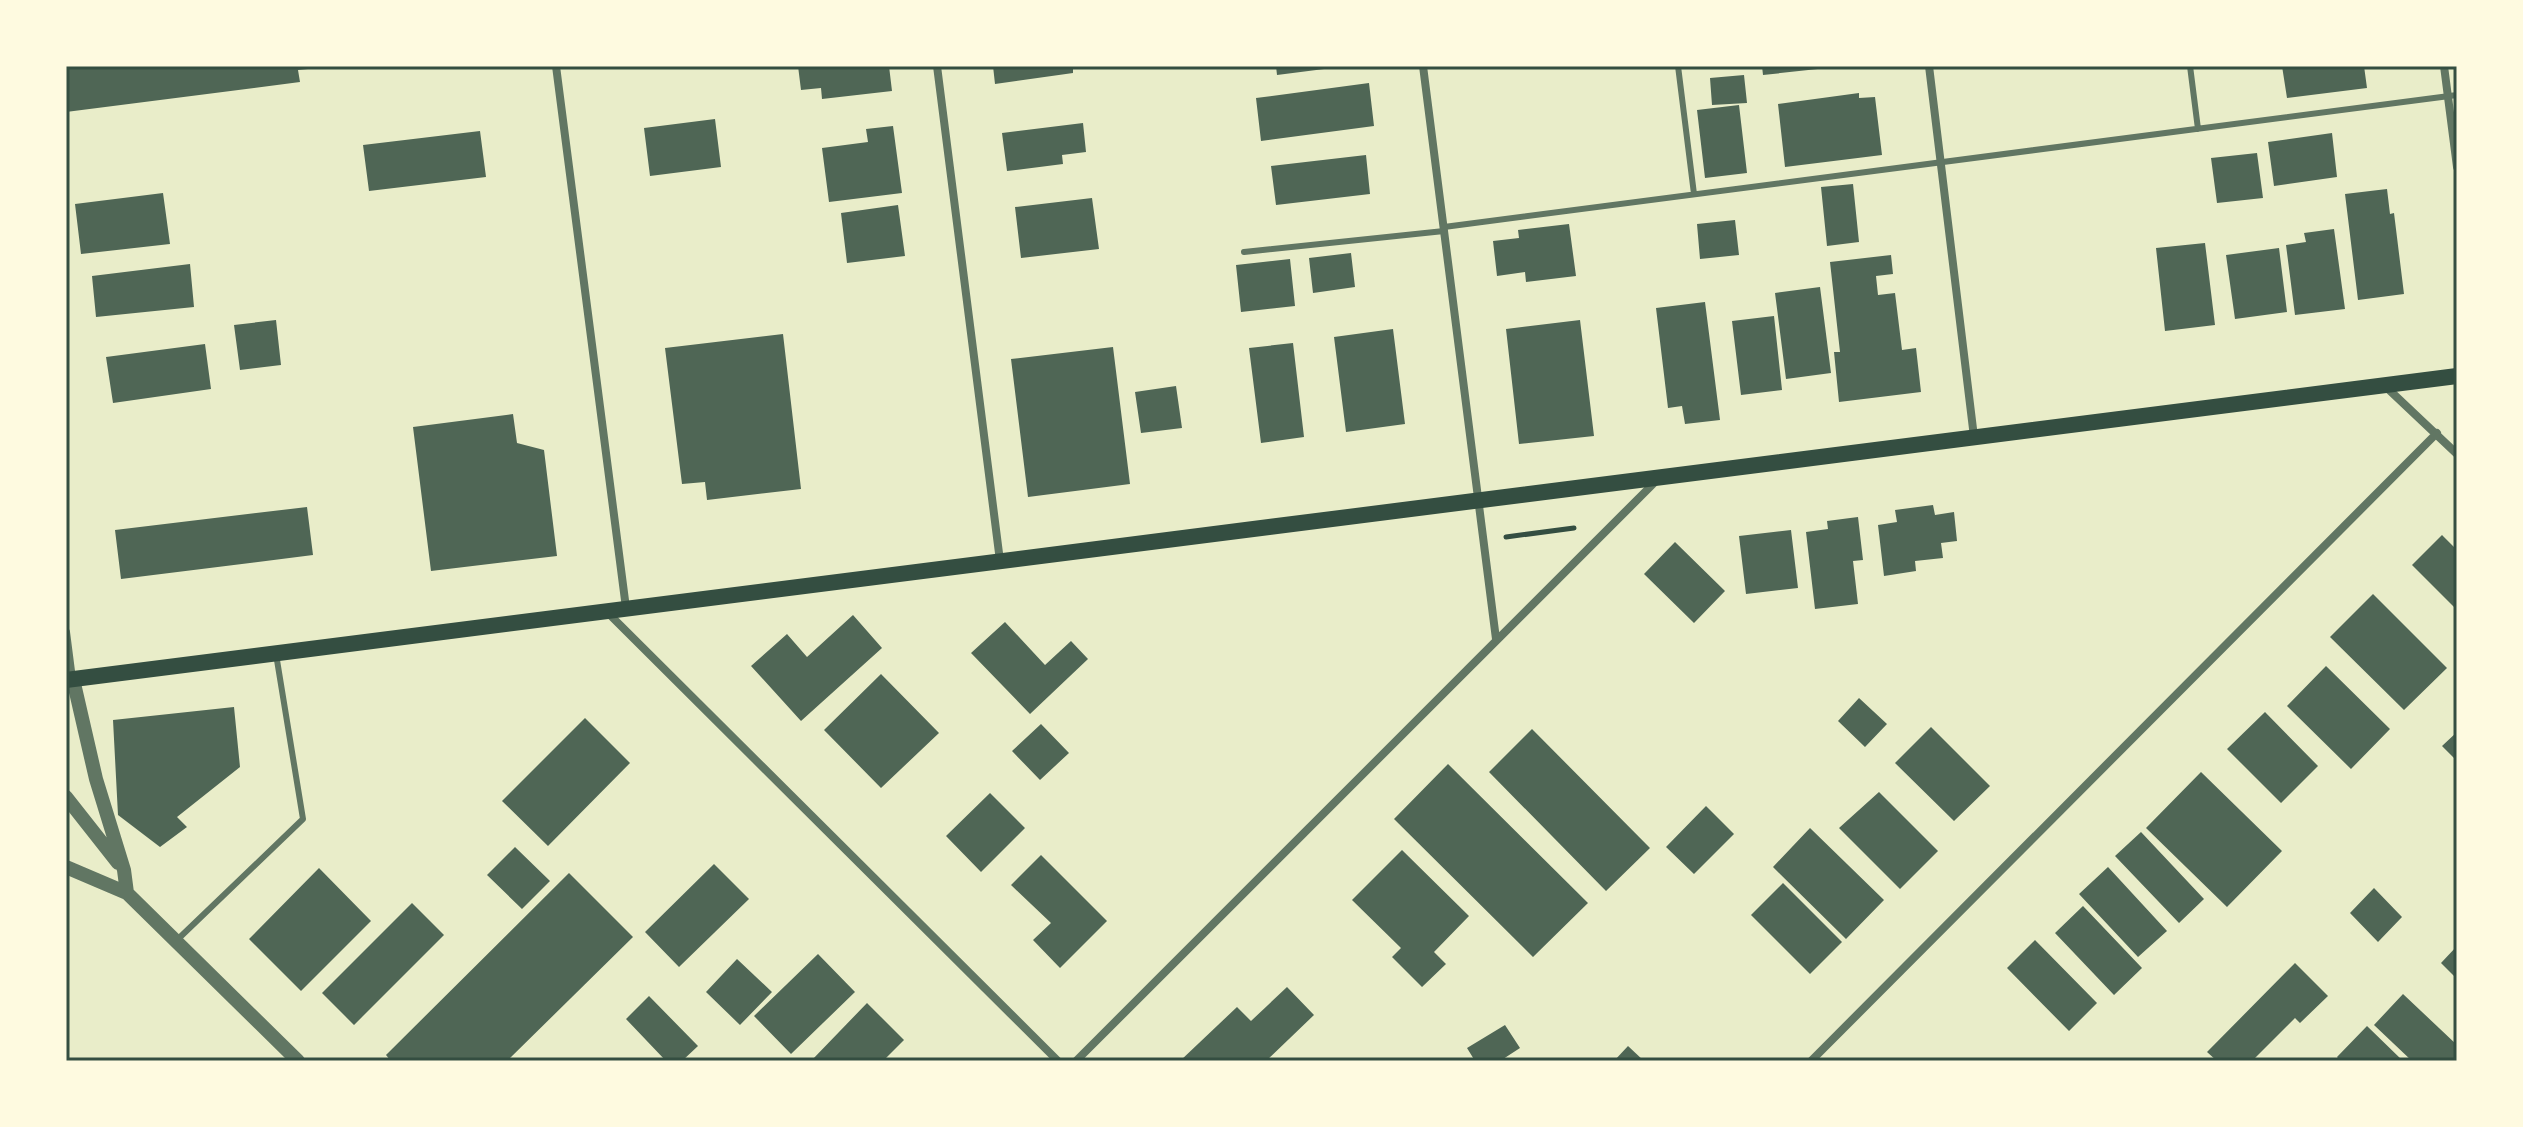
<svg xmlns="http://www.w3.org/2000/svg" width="2523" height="1127" viewBox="0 0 2523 1127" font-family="Poppins,sans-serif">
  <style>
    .building { fill: #4f6655 }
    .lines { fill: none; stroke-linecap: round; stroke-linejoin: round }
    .path { stroke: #344e41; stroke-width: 5 }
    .service { stroke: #617663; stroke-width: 6 }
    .minor { stroke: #617663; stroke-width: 8 }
    .tertiary { stroke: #617663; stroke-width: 14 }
    .secondary { stroke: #344e41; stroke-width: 16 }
    .neatline { fill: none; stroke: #344e41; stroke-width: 3 }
  </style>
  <rect width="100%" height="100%" fill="#e9edc9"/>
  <path class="building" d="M66 66H318V68L298 70 300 82 66 112Z
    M798 66H889L892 91 822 99 821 88 801 90Z
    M993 66H1073V73L995 84Z
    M1276 66H1332V68L1277 75Z
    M1762 66H1826L1827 68 1763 75Z
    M2282 66H2364L2367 88 2287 98Z
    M1744 75 1747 103 1712 105 1710 78Z
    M1369 83 1374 126 1261 141 1256 98Z
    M1859 93V98L1875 97 1882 155 1785 167 1778 104Z
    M1739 105 1747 173 1705 178 1697 110Z
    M715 119 721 167 650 176 644 128Z
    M1083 123 1086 152 1062 155 1063 164 1007 171 1002 133Z
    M893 126 902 193 829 202 822 148 868 142 866 129Z
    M480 131 486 177 369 191 363 145Z
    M2332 133 2337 177 2274 186 2268 142Z
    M2257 153 2263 198 2217 203 2211 158Z
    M1366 155 1370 194 1276 205 1271 166Z
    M1853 184 1859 242 1827 246 1821 187Z
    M2387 189 2390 214 2394 213 2404 294 2358 300 2345 194Z
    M163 193 170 244 81 254 75 204Z
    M1092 198 1099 249 1021 258 1015 207Z
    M898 205 905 256 847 263 841 213Z
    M1735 220 1739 255 1700 259 1697 224Z
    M1569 224 1576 276 1526 282 1525 272 1497 276 1493 241 1519 238 1518 230Z
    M2334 229 2345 309 2295 315 2286 245 2306 242 2304 233Z
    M2205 243 2215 325 2165 331 2156 248Z
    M2279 248 2287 312 2235 319 2226 255Z
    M1351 253 1355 287 1313 293 1309 258Z
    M1891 255 1893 274 1876 276 1878 295 1895 293 1902 350 1916 348 1921 392 1839 402 1834 352H1840L1830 262Z
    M1290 259 1295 306 1241 312 1236 265Z
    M190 264 194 307 96 317 92 276Z
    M1820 287 1831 373 1786 379 1775 293Z
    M1705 302 1720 420 1685 424 1682 406 1668 408 1656 308Z
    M1774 316 1782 390 1741 395 1732 321Z
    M276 320 281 365 240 370 234 325Z
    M1580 320 1594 436 1519 444 1506 329Z
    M1393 329 1405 424 1346 432 1334 337Z
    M783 334 801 489 707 500 705 482 682 484 665 348Z
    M1293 343 1304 437 1261 443 1249 348Z
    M205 344 211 389 113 403 106 357Z
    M1113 347 1130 484 1028 497 1011 359Z
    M1176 386 1182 428 1141 433 1135 392Z
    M513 414 517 443 544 450 557 556 431 571 413 427Z
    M1933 505 1935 515 1954 512 1957 541 1941 543 1943 558 1915 561 1916 571 1884 576 1878 525 1897 522 1895 510Z
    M307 507 313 555 121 579 115 530Z
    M1858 517 1863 560 1853 561 1858 604 1815 609 1806 532 1828 529 1827 521Z
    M1791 530 1798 588 1746 594 1739 536Z
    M2442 535 2457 550V610L2412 565Z
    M1675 542 1725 591 1694 623 1644 574Z
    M2373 594 2447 668 2404 710 2330 637Z
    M853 615 882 648 801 721 751 666 787 634 807 657Z
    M1005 622 1045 665 1071 641 1088 659 1030 714 971 653Z
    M2326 666 2390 729 2351 769 2287 706Z
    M881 674 939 733 881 788 824 730Z
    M1859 698 1887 724 1865 747 1838 721Z
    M234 707 240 767 177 817 187 827 160 847 118 815 113 720Z
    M2265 712 2318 766 2281 803 2227 749Z
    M585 718 630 763 548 846 502 801Z
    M1041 724 1069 753 1040 780 1012 751Z
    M1931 727 1990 786 1954 821 1895 763Z
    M1532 729 1650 848 1606 891 1489 772Z
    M2457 732V761L2442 746Z
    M1448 764 1588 903 1533 957 1394 819Z
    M2201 772 2282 851 2227 907 2146 828Z
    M1879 792 1938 851 1900 889 1839 828Z
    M990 793 1025 828 981 872 946 836Z
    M1706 806 1734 834 1694 874 1666 847Z
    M1810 828 1884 900 1846 939 1773 867Z
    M2141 832 2204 899 2179 923 2115 856Z
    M515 847 550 881 522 909 487 875Z
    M1402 850 1469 916 1434 952 1446 964 1422 987 1392 957 1401 948 1352 900Z
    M1041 855 1107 921 1060 968 1033 940 1051 923 1011 885Z
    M714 864 749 899 679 967 645 932Z
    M2108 867 2167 931 2138 957 2079 894Z
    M319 868 371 921 301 991 249 939Z
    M569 873 633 937 507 1061H391L386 1055Z
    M1783 883 1842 942 1810 974 1751 915Z
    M2374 888 2402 917 2378 942 2350 913Z
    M412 903 444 935 354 1025 322 993Z
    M2083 906 2142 968 2114 995 2055 933Z
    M2035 940 2097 1003 2069 1031 2007 968Z
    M2457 946V979L2441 963Z
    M818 954 855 992 791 1054 754 1016Z
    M737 959 772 992 740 1025 706 992Z
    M2295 963 2328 996 2300 1023 2295 1018 2252 1061H2217L2207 1052Z
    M1287 987 1314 1015 1266 1061H1180L1237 1007 1251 1021Z
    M2403 994 2457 1045V1061H2412L2374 1025Z
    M649 996 698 1046 682 1061H666L626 1019Z
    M867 1003 904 1040 883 1061H811Z
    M1505 1025 1520 1048 1500 1061H1475L1467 1048Z
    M2367 1026 2403 1061H2340L2337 1057Z
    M1628 1046 1644 1061H1614Z"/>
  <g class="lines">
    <path class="path" d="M1506 537 1574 528"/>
    <path class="service" d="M1678 66 1694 194
      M2190 66 2198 129
      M1444 227 2457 95
      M1244 252 1444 231
      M176 941 303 819 276 654"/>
    <path class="minor" d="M556 66 626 608
      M937 66 1000 561
      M1423 66 1496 639
      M1929 66 1974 437
      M2444 66 2457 167
      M2385 386 2457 454
      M608 613 1058 1061
      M66 632 72 679
      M1076 1061 1656 481
      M1811 1061 2437 433"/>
    <path class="tertiary" d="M73 679 96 779 124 870 127 893
      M66 797 118 863
      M66 867 127 893 298 1061"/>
    <path class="secondary" d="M66 680 2457 376"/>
  </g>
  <rect width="2523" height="1127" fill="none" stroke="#fefae0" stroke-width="136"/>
  <rect x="68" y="68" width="2387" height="991" class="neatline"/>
</svg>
